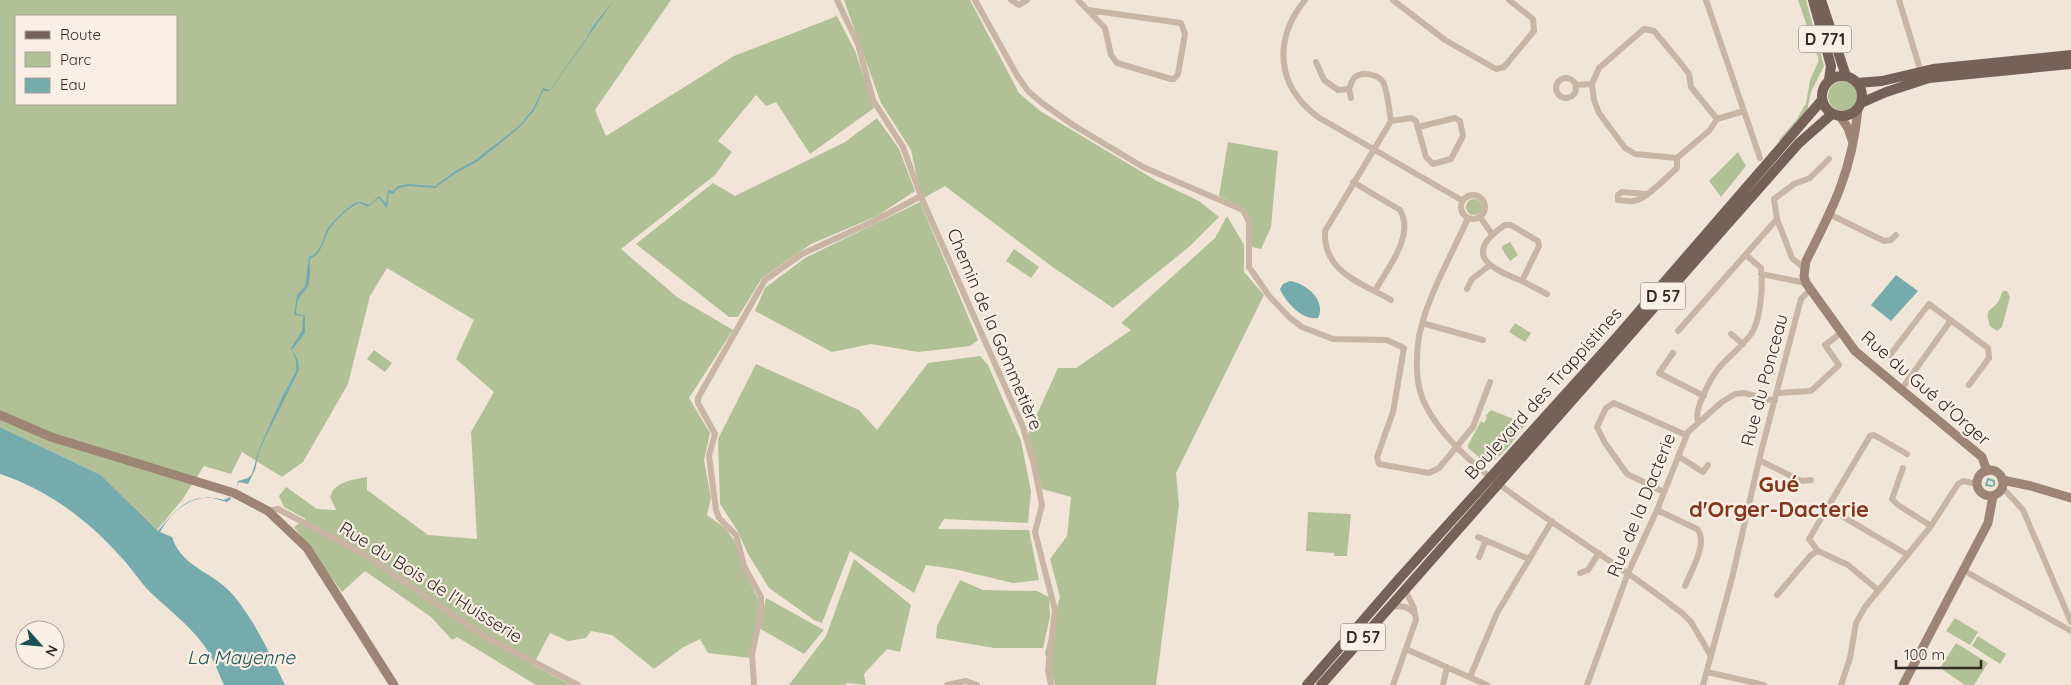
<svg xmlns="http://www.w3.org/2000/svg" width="2071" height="685" viewBox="0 0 2071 685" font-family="Quicksand,sans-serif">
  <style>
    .green { fill: #b2c098; fill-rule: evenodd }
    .water { fill: #76abae }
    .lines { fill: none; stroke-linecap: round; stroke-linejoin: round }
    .stream { stroke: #76abae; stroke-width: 2 }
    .street { stroke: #c9b5a4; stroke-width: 6 }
    .secondary { stroke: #9d8475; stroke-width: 9 }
    .primary { stroke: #766156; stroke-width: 10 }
    .labels { text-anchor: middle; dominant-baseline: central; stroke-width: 4.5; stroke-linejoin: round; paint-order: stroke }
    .shield { fill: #f9efe4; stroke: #6f655f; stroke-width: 1 }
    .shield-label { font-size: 16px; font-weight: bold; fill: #342a26 }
    .street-label { font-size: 18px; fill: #342a26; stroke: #f9efe4 }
    .water-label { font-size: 19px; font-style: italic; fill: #1b5156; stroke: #f9efe4 }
    .district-label { font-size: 22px; font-weight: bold; fill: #84371e; stroke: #f9efe4 }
  </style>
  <rect width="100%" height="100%" fill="#f1e5d8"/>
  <path class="green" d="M0 0H671L595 110 606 136 734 56 837 16 856 53 874 108 810 154 776 102 766 106 756 95 718 141 732 152 715 175 621 249 677 297 733 330 689 398 710 433 704 460 711 498 707 515 725 528 737 544 741 565 760 603 750 658 708 653 700 639 682 648 654 669 612 635 591 631 586 638 568 641 550 633 533 665 571 685H536L457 637 452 640 431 617 365 571 342 592 294 527 306 519 284 507 279 496 286 487 317 509 336 510 330 497C335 481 352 480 367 477V490L428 535 477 539 471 432 494 392 456 359 474 320 387 268 370 296 348 384 303 462 282 477 242 452 231 474 204 466 182 500 157 530 101 475 0 427ZM16 16H176V104H16Z
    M844 0H970L1019 93 1040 111 1157 181 1199 201 1219 217 1189 247 1113 308 1054 268 945 186 922 199 911 150 881 103Z
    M1798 0H1806L1824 66 1811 92 1806 115 1782 141 1779 140 1797 119 1806 103 1810 80 1819 60Z
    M1828 96a15 15 0 1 1 30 0a15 15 0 1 1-30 0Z
    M877 118 899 149 915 191 877 216 811 244 762 278 738 317H729L636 244 713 183 735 196 845 142Z
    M1228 142 1278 151 1271 227 1261 249 1252 247C1252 211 1251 211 1219 196Z
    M1738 152 1746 166 1721 197 1709 181Z
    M1466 207a8 8 0 1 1 16 0a8 8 0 1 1-16 0Z
    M920 202 978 340 970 346 918 352 871 344 832 352 755 311 765 288 805 258Z
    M1227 216 1244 245V272L1264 295 1176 473 1179 505 1156 685H1055L1045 653 1060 597 1050 559 1067 536 1071 497 1042 489 1028 434 1058 368H1076L1131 330 1121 323 1215 238Z
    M1510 242 1518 255 1510 261 1502 249V246Z
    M1014 249 1039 267 1031 278 1006 261Z
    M2003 291H2007L2010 297 2002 327 1997 331 1990 326C1984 309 1990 312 1998 302 2000 299 2001 294 2003 291Z
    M1515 323 1531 333 1525 342 1509 332Z
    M374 350 392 363 385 372 367 359Z
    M980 356 988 365 1021 441 1031 491 1028 523 944 519 938 529 1029 530 1039 580 1013 583 954 569 926 565 914 593 850 551 822 623 814 620 769 588 748 554 737 530 720 504 718 439 756 364 859 410 877 430 928 363Z
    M1491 410 1526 424C1516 436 1502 460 1486 463L1468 448V445L1481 421 1484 423 1487 417 1485 416Z
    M1308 512 1351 514 1347 556H1334V553L1306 551Z
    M854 559 911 605 900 652 887 649 864 674 866 685 847 683 845 685H789L826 636Z
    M960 580 983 590 1037 591 1049 597 1050 617 1043 648H994L936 638 937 626Z
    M766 598 824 630 804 654 759 628Z
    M1955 618 1978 632 1970 645 1946 631Z
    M1978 636 2006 654 2000 664 1972 646Z
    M1956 643 1988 663 1974 685H1965L1940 668Z"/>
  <path class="water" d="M614 0 550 91H543L534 111 519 128 477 162 456 173 435 188 408 186 397 189 393 194 389 193 387 209 379 198 368 207 359 203C348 208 335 220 329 230 323 241 322 254 310 259 310 266 311 283 307 288 299 298 297 299 296 313L305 316V333L292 350 298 360 299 370 259 451 255 470 248 484 239 482 237 487 238 481 248 478 252 474 259 449 282 397 296 371V360L291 348 302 331 303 316 294 315 297 295 305 286 309 257C322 252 322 239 328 228 332 222 351 203 358 202 361 201 366 204 369 205L379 196 386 203 388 190 393 191 398 186 408 184 435 186 455 171 474 161 519 126 533 109 543 88 550 90 587 37 593 26Z
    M1896 275 1918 291 1891 321 1871 305Z
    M1290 281C1306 283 1327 301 1318 318 1302 321 1285 301 1280 289L1283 284Z
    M0 427 101 475 158 531C178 507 190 492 224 500L230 497 231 499 227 502C222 501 217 499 212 498 188 496 170 514 160 532L172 537C182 568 213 571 234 596 256 623 270 654 285 685H224C218 672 212 655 203 644 188 624 169 610 151 593 139 581 131 567 119 555 87 519 46 489 0 474Z"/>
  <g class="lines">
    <path class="stream" d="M1992 486 1986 485 1988 479 1994 481V485"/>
    <path class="street" d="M837 0 858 44 873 100 903 147 922 199 1023 427 1034 465 1042 505 1035 532 1055 610 1048 670 1051 685
      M975 0 1018 77 1028 91 1042 103 1073 125 1143 167 1243 210 1249 222V267L1270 297 1290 318 1302 327 1333 339 1387 340 1404 348 1393 412 1377 457 1379 464 1429 473 1439 468 1473 427 1490 382
      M1011 0 1019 5 1027 0
      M1078 0 1105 28 1111 55 1117 63 1171 79H1174L1178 74 1185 34 1181 23 1088 10
      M1305 0C1273 40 1276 86 1318 117L1463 201
      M1393 0 1445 40 1496 69 1504 67 1534 31 1533 19 1509 0
      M1706 0 1760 158
      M1899 0 1921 72
      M1316 62 1324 80 1338 90 1349 89 1351 98
      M1556 88a10 10 0 1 1 20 0a10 10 0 1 1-20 0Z
      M1576 85 1592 84
      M1349 89C1350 86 1352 81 1354 78 1361 71 1378 74 1383 82 1388 92 1389 110 1391 121L1325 231C1323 272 1360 282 1391 300
      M1717 119 1691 87 1689 74 1679 61 1654 31 1644 29 1599 68 1592 84 1594 100 1599 113 1625 148 1635 154 1677 158 1710 130 1717 119 1744 111
      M1391 121 1411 118 1416 121 1426 157 1433 164 1451 159 1463 136 1460 121 1455 118 1418 127
      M1353 182 1400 210C1415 236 1388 267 1375 291
      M1646 194 1622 192 1618 195V200C1623 200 1629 202 1634 201 1645 200 1668 176 1677 168V158
      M1461 207a12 12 0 1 1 24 0a12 12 0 1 1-24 0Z
      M1829 214 1884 241 1891 240 1896 235
      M1480 217 1492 234
      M1468 218C1452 255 1422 305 1418 344 1416 362 1416 383 1423 400 1449 459 1537 511 1589 547 1621 568 1652 590 1682 613L1691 622 1711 656
      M1505 225H1511L1538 241 1539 246 1522 281C1489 268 1462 254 1505 225Z
      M1804 268 1792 258 1777 219 1774 199 1794 184 1810 178 1829 159
      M1761 274 1806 283
      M1522 281 1547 294
      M1467 289 1472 279 1490 265
      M1422 323 1483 340
      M1678 331 1777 219
      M1731 334 1743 344
      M1673 353 1659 373 1704 396
      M1890 355 1929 304 1988 348 1989 358 1969 385
      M1901 390 1951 320
      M1777 393 1811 391 1839 365 1825 345 1841 333
      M1698 421C1693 411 1711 378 1718 369 1729 355 1746 345 1754 329 1761 313 1763 285 1761 268L1746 255
      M1678 456 1703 472 1708 465
      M1759 460 1801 481 1811 480
      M1903 468 1892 499 1898 505 1931 526
      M2002 487 2023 510 2071 622
      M1664 492 1627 474 1605 443 1597 427 1606 408 1614 403 1686 435
      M1828 508 1908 555
      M1657 510 1697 529C1709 542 1691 571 1685 586
      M268 511 278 509 362 553 486 637 578 685
      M1478 537 1529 559
      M1479 557 1486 540
      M1963 570 2071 631
      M1580 573 1588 570 1599 553
      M1878 590 1848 565 1818 551 1809 539 1870 436 1874 435 1907 454
      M1777 595 1811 555 1818 551
      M1391 607C1401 605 1408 606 1415 614
      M1406 649 1487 685
      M1707 672 1764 685
      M1470 677 1497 613 1552 521
      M754 685 752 654 761 612V597L744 566 736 535 719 518 716 510 709 456 715 434 698 403V398L765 280 802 254 874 221 921 196
      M947 685 966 681 977 685
      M1393 685 1416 620 1414 608 1405 590
      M1443 685 1447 667
      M1587 685 1628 573 1657 510 1688 432 1722 402 1735 394 1744 393 1775 401
      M1703 685 1732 578 1761 452 1797 314 1801 299 1810 290
      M1841 685 1850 658 1856 623 1865 607 1931 526 1958 484 1963 481 1977 484"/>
    <path class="secondary" d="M1858 109C1852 171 1834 206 1806 261L1804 276 1806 283 1855 351 1982 457 1987 471
      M1840 116 1848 128 1852 140
      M0 415 51 437 234 493 268 511 307 548 394 685
      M1977 483a13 13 0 1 1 26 0a13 13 0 1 1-26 0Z
      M2002 480 2031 486 2071 498
      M1903 685 1988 523 1993 496"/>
    <path class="primary" d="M1813 0 1831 66 1829 80
      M1821 0 1846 76
      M1822 96a20 20 0 1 1 40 0a20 20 0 1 1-40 0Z
      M1857 83 1882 81 1933 69 2071 55
      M1861 103 1886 92 1929 78 2071 64
      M1307 685 1398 580 1616 338 1822 100
      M1321 685 1799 143 1832 114"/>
  </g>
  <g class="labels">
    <g class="shield">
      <rect x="1799" y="25.5" width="52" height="27" rx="4"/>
      <rect x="1640.5" y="282.5" width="45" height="27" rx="4"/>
      <rect x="1340.5" y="623.5" width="45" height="27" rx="4"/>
    </g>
    <g class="shield-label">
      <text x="1825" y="39">D 771</text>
      <text x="1663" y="296">D 57</text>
      <text x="1363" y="637">D 57</text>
    </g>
    <g class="street-label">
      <text transform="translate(995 329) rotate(67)">Chemin de la Gommetière</text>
      <text transform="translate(1764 380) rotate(-75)">Rue du Ponceau</text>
      <text transform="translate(1926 388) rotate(41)">Rue du Gué d'Orger</text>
      <text transform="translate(1543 393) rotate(-48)">Boulevard des Trappistines</text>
      <text transform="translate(1641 505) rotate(-68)">Rue de la Dacterie</text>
      <text transform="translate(431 582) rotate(32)">Rue du Bois de l'Huisserie</text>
    </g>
    <g class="water-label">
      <text x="241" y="657">La Mayenne</text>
    </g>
    <g class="district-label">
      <text x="1779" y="484">Gué<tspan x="1779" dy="25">d'Orger-Dacterie</tspan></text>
    </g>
  </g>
  <rect x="15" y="15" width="162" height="90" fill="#f9efe4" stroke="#aaa098"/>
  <rect x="25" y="31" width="25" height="8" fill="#766156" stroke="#aaa098"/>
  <text x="60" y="40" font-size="15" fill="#342a26">Route</text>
  <rect x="25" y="52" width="25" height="15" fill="#b2c098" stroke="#aaa098"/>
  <text x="60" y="65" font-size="15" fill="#342a26">Parc</text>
  <rect x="25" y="78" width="25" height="15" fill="#76abae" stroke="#aaa098"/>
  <text x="60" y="90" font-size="15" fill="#342a26">Eau</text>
  <g transform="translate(40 645) rotate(117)"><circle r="24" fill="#f9efe4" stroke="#aaa098"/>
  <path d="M0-4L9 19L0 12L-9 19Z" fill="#1b5156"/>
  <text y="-8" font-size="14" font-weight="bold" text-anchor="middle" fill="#342a26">N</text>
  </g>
  <path d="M1896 660v8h85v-8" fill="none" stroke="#342a26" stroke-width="2.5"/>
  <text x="1904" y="660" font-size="15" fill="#342a26" stroke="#f9efe4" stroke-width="4" paint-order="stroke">100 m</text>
</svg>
